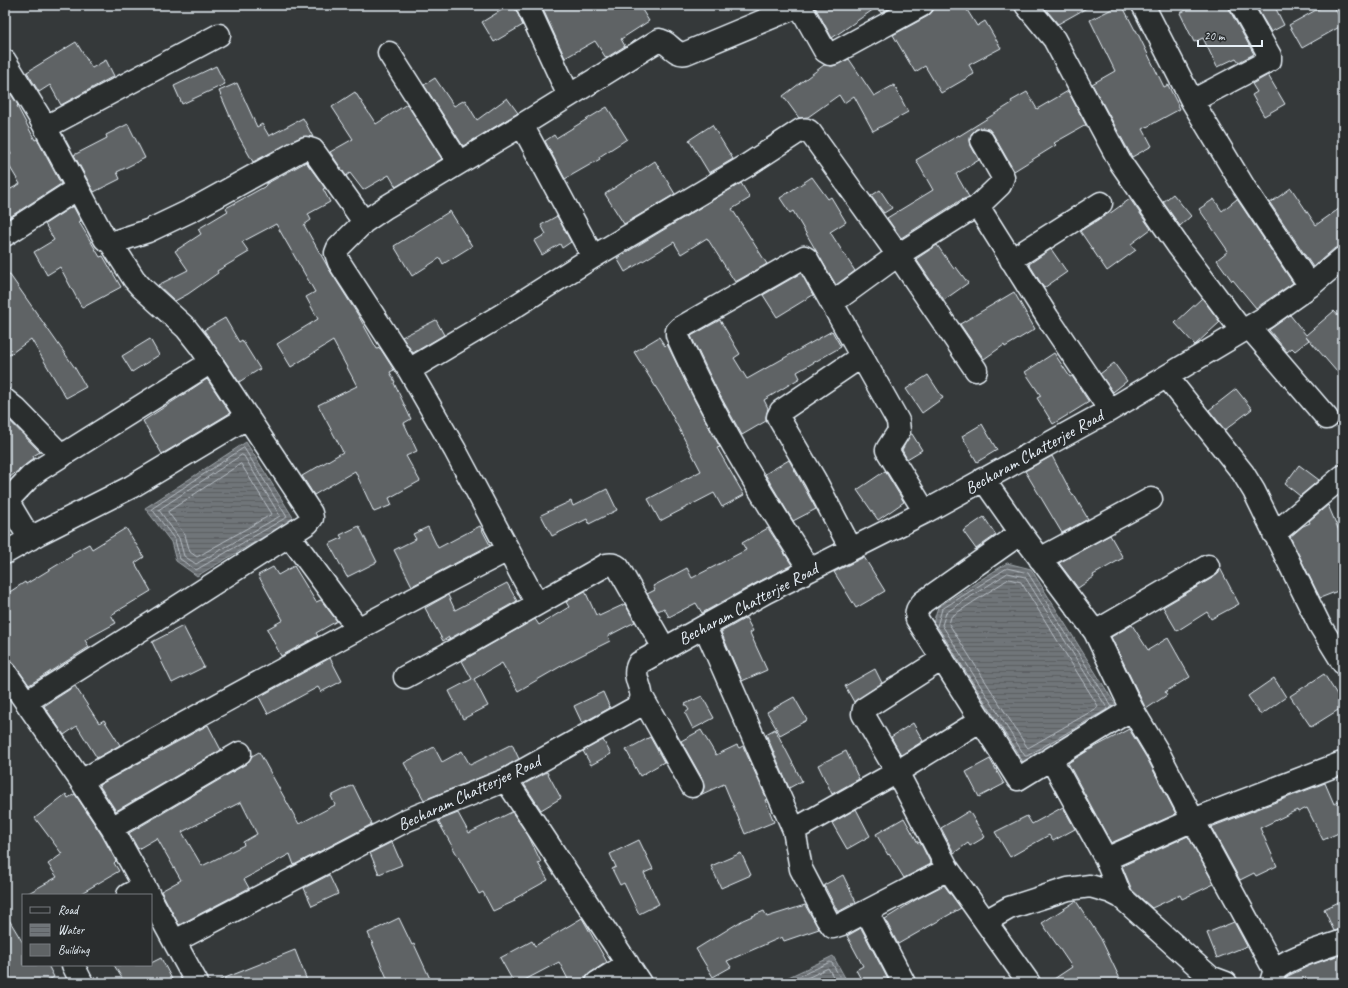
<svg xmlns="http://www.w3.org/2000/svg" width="1348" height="988" viewBox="0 0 1348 988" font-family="Caveat,sans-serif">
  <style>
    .water { fill: url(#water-rules); stroke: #a0a7ac }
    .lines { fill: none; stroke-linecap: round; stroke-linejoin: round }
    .shore { stroke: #b8bfc5; stroke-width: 1 }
    .building { fill: #5f6365; stroke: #e8f1f8; fill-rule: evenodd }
    .street-casing { stroke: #e8f1f8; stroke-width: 25 }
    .street { stroke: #2a2d2e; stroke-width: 22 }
    .labels { text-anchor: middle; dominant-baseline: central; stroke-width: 3; stroke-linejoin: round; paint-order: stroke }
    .street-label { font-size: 17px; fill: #e8f1f8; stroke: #2a2d2e }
  </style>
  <defs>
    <pattern id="water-rules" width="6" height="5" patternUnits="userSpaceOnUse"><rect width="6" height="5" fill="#707579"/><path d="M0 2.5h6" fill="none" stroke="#5b5e62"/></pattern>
  </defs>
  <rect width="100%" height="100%" fill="#35393a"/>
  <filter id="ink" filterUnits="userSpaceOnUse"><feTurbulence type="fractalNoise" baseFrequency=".025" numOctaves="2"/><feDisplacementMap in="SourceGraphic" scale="8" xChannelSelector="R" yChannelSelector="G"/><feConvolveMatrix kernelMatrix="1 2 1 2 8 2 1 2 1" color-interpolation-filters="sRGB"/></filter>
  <g filter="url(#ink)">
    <path class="water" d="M246 442 294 519 197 576 176 561 171 542 145 508Z
      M1007 563 1031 569 1120 712 1023 769 932 626 938 607Z
      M833 956 848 983H776Z"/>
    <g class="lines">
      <path class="shore" d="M244 448 287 517 196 570 180 559 175 540 152 509Z
        M242 455 244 456 280 516 196 564 184 556 179 538 159 510Z
        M241 464 272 514 197 557 190 552 185 535 168 512Z
        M1008 573 1025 577 1107 708 1106 710 1027 756H1025L942 625 946 613Z
        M1009 579 1021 582 1098 706 1097 708 1028 748 1027 747 949 624 951 617Z
        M1023 762 937 626 942 609 1007 568 1028 573 1112 707
        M785 983 830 962 832 963 843 983
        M797 983 828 968 837 983"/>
    </g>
    <path class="building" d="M510 5H515L516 10 523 25 494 42 482 22Z
      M541 5H639L649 21 621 39 625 46 606 58 595 41 565 58Z
      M814 5H896L881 13 877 7 832 38Z
      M934 5H964L977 26 985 21 1001 48 969 65 974 74 941 93 925 66 915 72 893 35 928 16 933 11Z
      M1042 5H1092L1058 24Z
      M1120 5H1122L1135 30H1136L1164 87 1168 85 1180 109 1143 129 1152 146 1132 157 1092 84 1115 71 1090 20Z
      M1196 5H1229L1230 11 1254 54 1239 62 1236 58 1217 67 1203 38 1194 42 1180 13Z
      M1255 5H1274L1284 25 1271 32Z
      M1325 5H1333L1343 23V25L1302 48 1289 25Z
      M76 42 92 68 106 60 114 76 61 105 50 85 39 92 27 72Z
      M849 59 874 96 894 85 908 112 873 131 854 96 844 103 839 95 808 117 799 118 783 96 824 65 833 66Z
      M216 66 225 84 182 104 174 86Z
      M1268 75 1285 104 1264 116 1252 95 1257 92 1252 84Z
      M435 78 454 106 465 100 477 120 507 98 518 113 463 146 424 85Z
      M237 83 257 127 262 124 269 136 303 118 313 137H301L253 162 239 137 219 91Z
      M5 85 18 105 17 106 35 140 37 139 61 184 5 220V192L20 184 5 159 11 154 5 143Z
      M1068 91 1086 125 1054 143 1056 145 1014 171 993 134 989 129 982 128 976 129 971 134 970 140 971 146 979 160 956 174 969 197 961 200 901 238 887 218 933 190 916 160 959 135V136L1012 103 1011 101 1027 92 1037 109Z
      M355 92 376 124 407 104 442 159 396 187 389 175 363 190 350 173 346 176 330 152 353 139 332 107Z
      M607 107 627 139 599 157 600 159 565 179 545 141 554 135 556 138Z
      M128 124 145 158 117 172 120 179 94 192 74 155 107 138 106 135Z
      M712 125 733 159 709 173 689 140Z
      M655 161 675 194 624 224 605 194Z
      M306 162 325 188 323 189 330 202 308 214 311 220 304 225 329 269 358 315 377 349 380 348 394 370 390 372 395 382 394 383 411 419 404 423 417 451 406 456 420 481 389 498 392 505 374 512 355 471 314 495 302 476 343 452 318 405 357 386 333 341 291 367 277 344 318 319 306 297 315 292 276 224 242 242 249 252 217 271 218 273 188 294 175 301 158 285 188 270 175 251 201 234 198 229 228 211 226 208 264 187 266 185V184Z
      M812 177 828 199 831 197 846 222 830 232 855 271 836 285 793 211 790 213 780 198Z
      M741 183 750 198 732 209 767 264 735 282 707 238 681 254 674 242 625 272 617 258Z
      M1291 188 1316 225 1343 206V246L1335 248 1313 267 1270 203Z
      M880 190 892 208 884 213 871 196Z
      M1173 194 1191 216 1180 226 1163 202Z
      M1130 199 1151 229 1131 244 1136 250 1107 271 1080 231 1109 213V214Z
      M1214 199 1222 211 1237 199 1293 283 1256 308 1233 280 1232 281 1217 260 1228 251 1199 209Z
      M73 206 81 221 79 222 100 257 103 256 121 287 82 308 60 267 47 275 34 252 54 240 45 224Z
      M450 211 472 246 443 264 440 258 412 276 394 246Z
      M557 216 571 242 562 248 560 244 542 255 534 241 546 234 541 225Z
      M937 245 954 269 956 267 968 283 944 300 916 259Z
      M1051 249 1067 272 1044 288 1029 264Z
      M5 268 75 368 86 387 66 398 31 339 5 358Z
      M801 273 813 295 777 317 763 295Z
      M1014 292 1035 329 1005 347 1004 345 984 359 960 324Z
      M1202 298 1220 322 1195 345 1175 323Z
      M1334 311 1343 321V379L1306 336 1309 340 1295 351 1292 348 1287 352 1269 330 1290 315 1306 335Z
      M225 318 239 342 242 340 260 369 239 382 204 330Z
      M436 320 444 335 413 353 402 337Z
      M720 320 740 354 734 358 747 379 832 331 841 347 797 372 800 378 764 400 768 408 766 417V421L742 435 717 390 691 336Z
      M659 337 665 346 667 344 695 401 720 447 717 448 744 495 722 507 714 493 660 521 648 499 701 471 665 402 634 352Z
      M150 339 159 355 132 372 122 356Z
      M1054 353 1070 377 1072 376 1089 402 1053 424 1037 398 1041 396 1025 372Z
      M1114 363 1127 381 1113 392 1100 374Z
      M928 375 943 398 922 413 906 389Z
      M207 379 230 413 162 454 143 421Z
      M1236 389 1252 409 1225 430 1209 410Z
      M5 416 40 452 33 456 34 458 5 481Z
      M982 424 997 450 977 462 962 436Z
      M910 434H912L922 450 907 459 902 450Z
      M1052 456 1073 496 1074 495 1088 519 1062 533 1025 471Z
      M789 460 816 509 793 521 765 474Z
      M1299 465 1319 480 1300 496 1285 484Z
      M885 471 904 502 878 520 857 490Z
      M607 489 617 510 589 524 587 519 552 536 541 515 571 501 573 506Z
      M1328 505 1343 540V589L1320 598 1290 537 1303 526 1310 523 1309 521Z
      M984 517 996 535 976 549 963 531Z
      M359 526 377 562 347 577 329 544 342 538 340 535Z
      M480 526 490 545 412 586 394 550 416 539 413 534 428 527 438 548Z
      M126 528 144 557 135 563 151 591 111 615 116 623 85 640 89 647 29 685 15 665 11 661 5 660V595L25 582 26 584 72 556 71 554 89 544 92 549Z
      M768 528 792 565 760 581 702 613 696 603 669 617 664 608 658 611 647 594 655 590 653 586 687 568 692 578 746 550 742 543Z
      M1110 535 1123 558 1093 575 1094 577 1078 588 1059 563Z
      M864 557 885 591 856 608 834 572Z
      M294 566 316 602 321 600 337 621 316 633 318 636 281 656 267 629 283 620 258 575 273 567 278 575Z
      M1220 568 1239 604 1211 619 1207 612 1177 631 1163 607 1214 577 1219 573Z
      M507 583 517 601 449 639V637L443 641 425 608 448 595 455 610Z
      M585 591 596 615 598 614 599 616 625 604 635 622 608 636 610 641 570 661 518 691 502 663 474 679 488 706 463 719 449 691 472 679 462 661 535 619 539 625 569 607 566 602Z
      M746 618 753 631 750 633 767 670 742 681 721 632Z
      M1132 625 1148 650 1168 638 1190 677 1165 692 1167 695 1146 709 1111 637Z
      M183 626 204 667 172 683 152 642Z
      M330 658 342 681 321 692 318 687 268 714 259 697Z
      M875 669 882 683 854 702 845 686Z
      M1324 674 1343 704V707L1311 727 1290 696Z
      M1274 678 1286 697 1261 715 1248 696Z
      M75 686 99 723 104 720 120 745 97 758 77 726 64 735 44 706Z
      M603 692 610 708 582 723 574 706Z
      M702 696 714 718 693 729 685 713 689 710 685 704Z
      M794 697 807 720 780 735 767 712Z
      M913 723 923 741 901 755 891 737Z
      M208 725 221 750 116 811 99 785Z
      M775 729 802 781 789 788 766 734Z
      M1129 729 1148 760 1176 814 1111 843 1068 763 1089 750Z
      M701 730 716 755 737 745 739 748 743 746 767 799 765 800 774 822 745 834 724 784 700 795 703 792 704 787 703 780 681 741Z
      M650 737 664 762 640 776 626 750Z
      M603 740 611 754 591 765 583 751Z
      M512 744 519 759 501 769 424 800 404 763 434 747 442 762 462 751 470 765Z
      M846 751 859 779 832 794 818 765Z
      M259 752 299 824 335 805 331 796 353 785 372 824 294 865 290 854 244 879 249 888 179 925 161 891 181 880 157 838 138 849 129 833 246 764 252 756ZM241 802 257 834 243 842 244 845 202 866 182 832Z
      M990 759 1004 784 979 797 966 772Z
      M547 772 561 798 541 810 524 784Z
      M1325 783 1334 804 1343 800V831L1323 840 1307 808 1298 812 1297 810 1260 828 1277 866 1256 876 1254 873 1240 880 1211 827Z
      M66 794 68 798 75 794 101 834 116 861 114 863 119 871 78 895H25L57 877 48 864 62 854 35 818Z
      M1063 807 1075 829 1053 841 1049 835 1010 857 995 832 1027 816 1032 824Z
      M856 809 870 836 847 849 832 823Z
      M969 811 985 837 970 846 968 843 954 853 941 828Z
      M512 812 528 835 541 862 538 863 548 880 514 899 515 901 493 911 483 892 479 894 438 821 458 813 469 833Z
      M904 818 918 843 920 842 931 864 904 878 889 854 888 855 876 834Z
      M1188 836 1214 884 1182 899 1180 895 1152 908 1132 890 1122 866Z
      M639 840 653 869 644 873 659 904 639 914 624 883 620 885 612 869 616 867 610 854Z
      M392 842 402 865 379 874 370 853Z
      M741 853 751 875 721 888 711 866Z
      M329 875 338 894 312 906 304 888Z
      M843 875 856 902 838 912 824 885Z
      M944 885 961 908 898 944 885 919 917 899Z
      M1343 900V929L1334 931 1324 909Z
      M1076 901 1101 939 1122 983H1048L1072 967 1042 923Z
      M805 905 819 929 784 941 782 937 727 961 731 967 713 977 696 949 743 920 764 911 767 917Z
      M5 913 23 943V965H48L54 977 43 983H5Z
      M399 918 412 945 414 944 432 983H389L368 933Z
      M582 918 607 962 590 973 586 977 585 983H570L559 962 519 983H514L500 958 532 941 535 946Z
      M1234 922 1247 946 1217 958 1207 933Z
      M861 928 890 983H863L856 970 863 966 847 936Z
      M295 950 308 983H215V982Z
      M1339 955 1343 963V977L1329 983H1284L1285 978 1290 975 1311 965Z
      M161 958 174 983H125L114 965H151V963Z"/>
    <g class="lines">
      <defs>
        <path id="street" d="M527 5 569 96
          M1026 5 1054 39 1120 162 1179 247 1242 331
          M1143 5 1192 101 1244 187 1310 286
          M389 53 459 163
          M5 61 39 116 105 239 111 243 148 231 192 210 297 152 306 148 313 150 364 222
          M1192 101 1270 60V56L1241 5
          M522 125 593 257
          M46 127 219 35
          M976 208 1000 185 1003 177 982 140
          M5 235 78 188
          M1011 260 1101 203
          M832 303 898 255 976 370
          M1249 327 1327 418
          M409 370 500 316 593 257 746 166 801 130C805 129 807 129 810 132L898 255 968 211 976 208 981 211 1048 318 1110 410
          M1167 377 1243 473 1254 491 1319 624 1343 663
          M5 400 16 409 62 456
          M983 479 1021 533 1095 632 1132 709 1159 754 1193 820 1342 763
          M5 497 30 539
          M7 501 31 476 39 470 211 362
          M1021 533 923 602C918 608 915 611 917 619L1018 779 1132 709
          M1274 534 1343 476
          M289 535 358 629
          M851 549 815 480 778 417 781 411 862 356
          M5 553 40 533 131 487 248 417
          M1040 559 1151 499
          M810 570C761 494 713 417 677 335V331L680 328 804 257 807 259 898 421 899 431 888 448 887 450 925 512
          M537 604 455 450 409 370 339 262 336 253 338 248 364 222 386 207 522 125 659 40C669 41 674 56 686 53L794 8H798L802 10 825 51 830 54 834 53 922 5
          M705 627 794 830 801 869 827 919 833 927 842 924 948 869 1029 983
          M1095 632 1208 566
          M942 659 864 709 863 714 897 772 948 869
          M5 672 81 781 112 828 149 895
          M405 677 470 642 606 565C611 564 614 564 618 567L664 648
          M642 697 692 786
          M26 702 152 623 308 523 312 518 311 513 201 347 186 328 141 287 134 279 111 243
          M1051 759 1106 859
          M506 780 640 983
          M81 781C222 702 364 624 508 550
          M112 828 240 753
          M794 830 897 772 981 720
          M128 895 144 886
          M1121 897 1106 859 1193 820 1275 971
          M151 899 197 983
          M867 912 904 983
          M986 921 1009 908 1068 889 1090 886 1111 892 1121 897 1210 977 1226 983
          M175 941 407 820 506 780 637 707C650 692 629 680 639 663L766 592 925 512 1110 410 1266 317 1310 286 1343 258
          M73 965 82 983
          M597 983 628 964
          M1271 983C1272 979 1273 975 1275 971 1285 958 1327 947 1343 941"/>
      </defs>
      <use href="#street" class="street-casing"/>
      <use href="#street" class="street"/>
    </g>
  </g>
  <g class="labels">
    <g class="street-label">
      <text transform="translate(1034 452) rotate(-29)">Becharam Chatterjee Road</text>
      <text transform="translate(748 604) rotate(-28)">Becharam Chatterjee Road</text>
      <text transform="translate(469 793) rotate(-25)">Becharam Chatterjee Road</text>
    </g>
  </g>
  <rect width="1348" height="988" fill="none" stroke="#2a2d2e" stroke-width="20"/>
  <rect x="10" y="10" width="1328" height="968" fill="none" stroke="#e8f1f8" stroke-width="1.5" filter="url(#ink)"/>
  <rect x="22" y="894" width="130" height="72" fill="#2a2d2e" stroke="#767b7f"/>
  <rect x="30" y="907" width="20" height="6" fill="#2a2d2e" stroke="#767b7f"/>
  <text x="58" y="914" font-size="12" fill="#e8f1f8">Road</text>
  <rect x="30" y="924" width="20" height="12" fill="url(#water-rules)" stroke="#767b7f"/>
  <text x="58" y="934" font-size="12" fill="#e8f1f8">Water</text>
  <rect x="30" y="944" width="20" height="12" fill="#5f6365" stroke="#767b7f"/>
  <text x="58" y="954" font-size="12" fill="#e8f1f8">Building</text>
  <path d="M1198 40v6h64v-6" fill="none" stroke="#e8f1f8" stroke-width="2"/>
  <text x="1204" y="40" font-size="12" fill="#e8f1f8" stroke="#2a2d2e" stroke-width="3" paint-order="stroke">20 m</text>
</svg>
